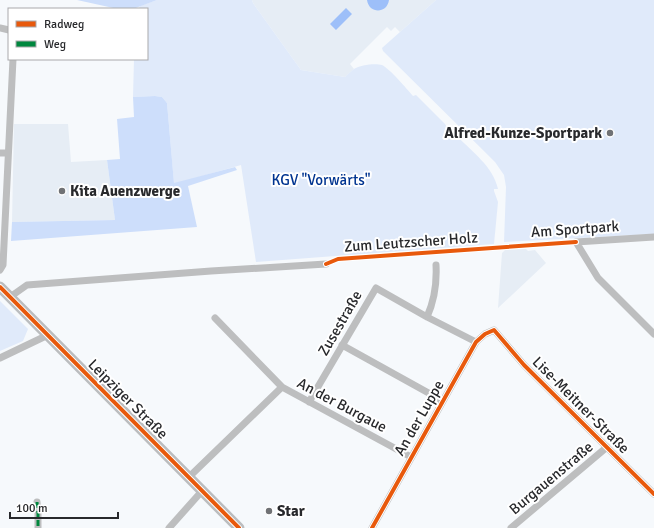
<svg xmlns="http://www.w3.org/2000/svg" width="654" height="528" viewBox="0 0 654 528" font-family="Signika,sans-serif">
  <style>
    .built { fill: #e6edf5 }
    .green { fill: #e0eafa }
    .forest { fill: #cddefb }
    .water { fill: #9dbff9 }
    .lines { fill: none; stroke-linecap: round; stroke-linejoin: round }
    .street { stroke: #bdbebf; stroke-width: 7 }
    .secondary { stroke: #bbbdbf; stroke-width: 11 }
    .tram { stroke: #babcbd; stroke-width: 1 }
    .quiet { stroke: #00873e; stroke-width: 3; stroke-dasharray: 6 3; stroke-linecap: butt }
    .cycleway-casing { stroke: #fff; stroke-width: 6 }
    .cycleway { stroke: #e8590c; stroke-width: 4 }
    .poi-dot { fill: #707275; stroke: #fff; stroke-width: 1.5 }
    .labels { text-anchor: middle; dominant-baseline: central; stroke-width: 4; stroke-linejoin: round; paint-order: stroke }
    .poi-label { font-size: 15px; font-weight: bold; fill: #28292c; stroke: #fff; text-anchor: start }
    .park-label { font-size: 15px; fill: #003490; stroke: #fff }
    .street-label { font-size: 15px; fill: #28292c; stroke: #fff }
  </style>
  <rect width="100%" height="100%" fill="#f6f9fc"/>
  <path class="built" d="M252 0H436L400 32 395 27 391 31 387 27 350 64 354 69 345 77 301 70 253 3Z
    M14 124H68L71 162 107 160 115 220 12 222Z
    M526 249 528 251 535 250 546 263 498 308 502 253 505 250Z"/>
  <path class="green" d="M157 0H252L253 3 301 70 345 77C348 74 351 71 354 69 360 65 375 63 382 65 389 68 407 89 413 96L416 95 445 124 453 137 455 138 457 136C472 152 493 166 498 189H494V191L498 202 494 244 256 262 241 165 174 184 167 103 162 97 155 96 133 97 134 59H147V9H139L140 6Z
    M436 0H654V234L504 242 506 187 504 175 495 162 383 51 382 48Z
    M0 301 28 329 23 341 0 351Z"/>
  <path class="forest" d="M77 0H157L133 9H118Z
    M155 96 162 97 167 103 174 183 235 167 237 170 188 186 197 227 11 241 12 222 115 220 107 160 120 159 117 119 134 117 133 97Z"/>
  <path class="water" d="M367 0H389C387 14 369 14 367 0Z
    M346 8 352 14 336 30 330 24Z"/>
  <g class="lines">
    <path class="street" d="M0 28 9 30
      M0 153H8
      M654 237 576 242 598 278 654 334
      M0 270 3 265 13 59
      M10 297 27 285 211 271 326 264
      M427 317C435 299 437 284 436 265
      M215 318 282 387 411 457
      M342 345 443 401
      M0 358 48 335
      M309 402 376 288 427 317 476 342
      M189 477 282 387
      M37 502 38 514V528
      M169 528 202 491
      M372 528 476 342 485 334 494 330 524 365 654 494
      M511 528 607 447"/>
    <path class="secondary" d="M0 287 239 528"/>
    <path class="tram" d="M0 285 133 418 241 528"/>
    <path class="quiet" d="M37 502 38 514V528"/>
    <defs>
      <path id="cycleway" d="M326 264 338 259 576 242
        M0 287 239 528
        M372 528 476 342 485 334 494 330 524 365 654 494"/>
    </defs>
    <use href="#cycleway" class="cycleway-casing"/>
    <use href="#cycleway" class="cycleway"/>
  </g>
  <g class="poi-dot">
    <circle cx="610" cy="133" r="4"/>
    <circle cx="62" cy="191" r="4"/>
    <circle cx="269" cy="511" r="4"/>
  </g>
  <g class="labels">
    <g class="poi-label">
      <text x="602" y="133" text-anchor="end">Alfred-Kunze-Sportpark</text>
      <text x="70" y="191">Kita Auenzwerge</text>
      <text x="277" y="511">Star</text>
    </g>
    <g class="park-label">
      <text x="321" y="180">KGV "Vorwärts"</text>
    </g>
    <g class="street-label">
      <text transform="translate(575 229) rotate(-4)">Am Sportpark</text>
      <text transform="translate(411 242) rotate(-4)">Zum Leutzscher Holz</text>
      <text transform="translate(340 323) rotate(-60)">Zusestraße</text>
      <text transform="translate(128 399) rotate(45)">Leipziger Straße</text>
      <text transform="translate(342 405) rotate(28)">An der Burgaue</text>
      <text transform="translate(581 405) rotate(45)">Lise-Meitner-Straße</text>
      <text transform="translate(419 418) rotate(-60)">An der Luppe</text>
      <text transform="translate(551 478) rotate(-40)">Burgauenstraße</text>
    </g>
  </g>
  <rect x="8" y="8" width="140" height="52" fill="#ffffff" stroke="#a9a9ab"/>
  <rect x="16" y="21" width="20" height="6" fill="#e8590c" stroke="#a9a9ab"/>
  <text x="44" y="28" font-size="12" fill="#28292c">Radweg</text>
  <rect x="16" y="41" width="20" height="6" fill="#00873e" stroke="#a9a9ab"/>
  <text x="44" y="48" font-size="12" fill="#28292c">Weg</text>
  <path d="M10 512v6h108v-6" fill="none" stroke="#28292c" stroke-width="2"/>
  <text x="16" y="512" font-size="12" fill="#28292c" stroke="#ffffff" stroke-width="3" paint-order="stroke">100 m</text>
</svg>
